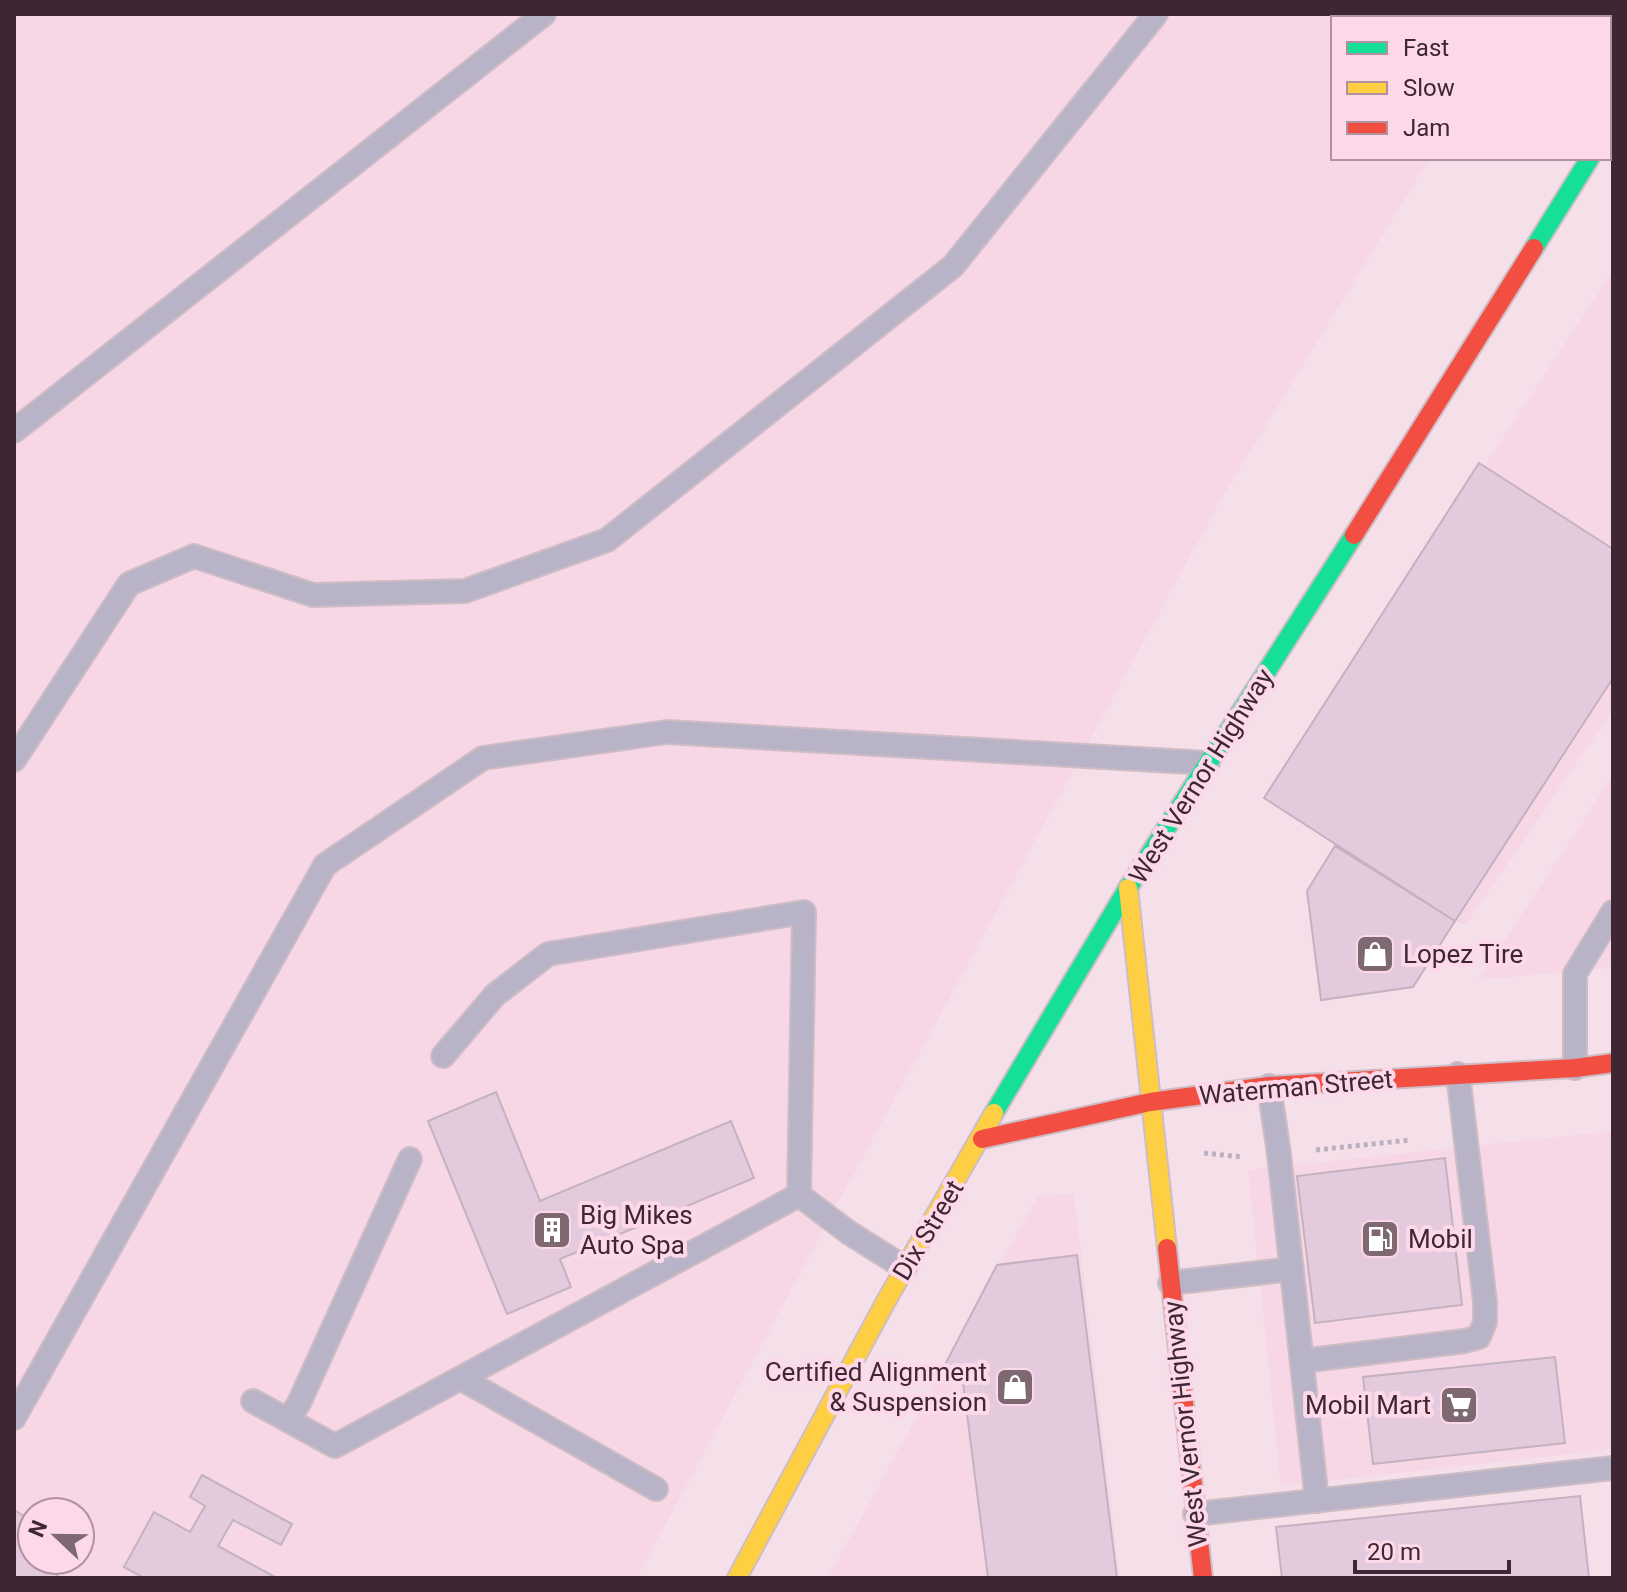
<svg xmlns="http://www.w3.org/2000/svg" width="1627" height="1592" viewBox="0 0 1627 1592" font-family="Roboto,sans-serif">
  <style>
    .built { fill: #f7d7e6; fill-rule: evenodd }
    .building { fill: #e3cadd; stroke: #c4b2bf; stroke-width: 2 }
    .lines { fill: none; stroke-linecap: round; stroke-linejoin: round }
    .lane-casing { stroke: #cfbdc5; stroke-width: 26 }
    .fast-casing { stroke: #cfbdc5; stroke-width: 22 }
    .slow-casing { stroke: #cfbdc5; stroke-width: 22 }
    .jam-casing { stroke: #cfbdc5; stroke-width: 22 }
    .path { stroke: #bab1c0; stroke-width: 5; stroke-dasharray: 4 4; stroke-linecap: butt }
    .lane { stroke: #b8b3c6; stroke-width: 22 }
    .fast { stroke: #16e098; stroke-width: 18 }
    .slow { stroke: #ffcf43; stroke-width: 18 }
    .jam { stroke: #f24e42; stroke-width: 18 }
    .labels { text-anchor: middle; dominant-baseline: central; stroke-width: 8; stroke-linejoin: round; paint-order: stroke }
    .street-label { font-size: 26px; fill: #3e2732; stroke: #fdd8e9 }
    .poi-label { font-size: 26px; fill: #3e2732; stroke: #fdd8e9; text-anchor: start }
  </style>
  <rect width="100%" height="100%" fill="#f5e0ea"/>
  <path class="built" d="M14 14H1518L1516 18H1333V158H1430L1224 494 826 1225 637 1578H14ZM32 1512H80V1560H32Z
    M1613 271V710L1465 926 1264 798Z
    M1613 775V967L1479 980Z
    M1613 1131V1449L1281 1486 1248 1170Z
    M1074 1194 1120 1578H828L1038 1196Z"/>
  <path class="building" d="M1479 463 1613 549V678L1455 921 1264 798Z
    M1335 846 1455 921 1413 987 1321 1000 1307 891Z
    M496 1092 540 1201 731 1121 754 1178 560 1259 571 1287 507 1314 428 1121Z
    M1445 1158 1462 1305 1315 1323 1297 1176Z
    M1077 1255 1117 1578H988L962 1375 938 1378 997 1265Z
    M1555 1357 1565 1443 1373 1464 1363 1377Z
    M202 1475 292 1524 281 1545 233 1520 218 1546 277 1578H144L124 1567 154 1512 190 1532 205 1506 190 1497Z
    M1580 1496 1589 1578H1282L1276 1527Z
    M14 1510 32 1521V1560H66L56 1578H14Z"/>
  <g class="lines">
    <defs>
      <path id="lane" d="M14 431 544 14
        M14 760 129 584 194 556 313 595 465 591 607 540 953 266 1156 14
        M443 1056 495 995 548 954 804 912 799 1195
        M1575 1068V974L1613 912
        M1269 1086 1279 1154 1317 1501
        M1170 1283 1292 1269
        M1302 1361 1465 1341 1479 1337 1485 1322V1302L1458 1074
        M462 1379 656 1489
        M253 1401 335 1446 799 1195 848 1232 905 1268
        M14 1418 325 865 483 758 667 732 1208 763
        M288 1420 299 1403 410 1159
        M1195 1514 1613 1468"/>
      <path id="fast" d="M1609 127 1613 120
        M1534 248 1590 158
        M994 1113 1128 888 1354 535"/>
      <path id="slow" d="M1128 888 1167 1248
        M737 1578 885 1303 994 1113"/>
      <path id="jam" d="M1354 535 1534 248
        M982 1139 1150 1102 1269 1086 1575 1068 1613 1063
        M1167 1248 1203 1578"/>
    </defs>
    <use href="#lane" class="lane-casing"/>
    <use href="#fast" class="fast-casing"/>
    <use href="#slow" class="slow-casing"/>
    <use href="#jam" class="jam-casing"/>
    <path class="path" d="M1316 1150 1410 1140
      M1204 1153 1242 1157"/>
    <use href="#lane" class="lane"/>
    <use href="#fast" class="fast"/>
    <use href="#slow" class="slow"/>
    <use href="#jam" class="jam"/>
  </g>
  <defs>
    <symbol id="shop-square" viewBox="-11 -11 22 22"><rect x="-9" y="-9" width="18" height="18" rx="4" fill="#7e6872" stroke="#fdd8e9"/><path d="M-5-2.5h2.3a2.7 3.5 0 0 1 5.4 0H5L5.5 6h-11ZM-1.5-2.5h3a1.5 2.3 0 0 0-3 0Z" fill="#fff"/></symbol>
    <symbol id="building-square" viewBox="-11 -11 22 22"><rect x="-9" y="-9" width="18" height="18" rx="4" fill="#7e6872" stroke="#fdd8e9"/><path d="M-4-6H4V6H1V3H-1V6H-4ZM-2.5-4.3h1.7v1.8h-1.7ZM.8-4.3h1.7v1.8H.8ZM-2.5-1h1.7V.8h-1.7ZM.8-1h1.7V.8H.8Z" fill="#fff"/></symbol>
    <symbol id="fuel-square" viewBox="-11 -11 22 22"><rect x="-9" y="-9" width="18" height="18" rx="4" fill="#7e6872" stroke="#fdd8e9"/><path d="M-5.5-6h7V0h2V4h1.3V-2.5L3-4.5l.8-.8L6-3V5H2.5V1h-1V6h-7ZM-4.2-4.7v3.2H.2V-4.7Z" fill="#fff"/></symbol>
    <symbol id="supermarket-square" viewBox="-11 -11 22 22"><rect x="-9" y="-9" width="18" height="18" rx="4" fill="#7e6872" stroke="#fdd8e9"/><path d="M-6-5.5h2.5l.6 2H6L4.5 2H-2.5L-4.4-4H-6ZM-1.5 3.2a1.3 1.3 0 1 0 .1 0ZM3 3.2a1.3 1.3 0 1 0 .1 0Z" fill="#fff"/></symbol>
  </defs>
  <g fill-rule="evenodd">
    <use href="#shop-square" x="1353" y="932" width="44" height="44"/>
    <use href="#building-square" x="530" y="1208" width="44" height="44"/>
    <use href="#fuel-square" x="1358" y="1217" width="44" height="44"/>
    <use href="#shop-square" x="993" y="1365" width="44" height="44"/>
    <use href="#supermarket-square" x="1437" y="1383" width="44" height="44"/>
  </g>
  <g class="labels">
    <g class="street-label">
      <text transform="translate(1201 776) rotate(-58)">West Vernor Highway</text>
      <text transform="translate(1296 1087) rotate(-5)">Waterman Street</text>
      <text transform="translate(928 1230) rotate(-59)">Dix Street</text>
      <text transform="translate(1185 1424) rotate(-96)">West Vernor Highway</text>
    </g>
    <g class="poi-label">
      <text x="1403" y="954">Lopez Tire</text>
      <text x="580" y="1215">Big Mikes<tspan x="580" dy="30">Auto Spa</tspan></text>
      <text x="1408" y="1239">Mobil</text>
      <text x="987" y="1372" text-anchor="end">Certified Alignment<tspan x="987" dy="30">&amp; Suspension</tspan></text>
      <text x="1431" y="1405" text-anchor="end">Mobil Mart</text>
    </g>
  </g>
  <rect width="1627" height="1592" fill="none" stroke="#3e2732" stroke-width="32"/>
  <rect x="1331" y="16" width="280" height="144" fill="#fdd8e9" stroke="#b191a0" stroke-width="2"/>
  <rect x="1347" y="42" width="40" height="12" fill="#16e098" stroke="#b191a0" stroke-width="2"/>
  <text x="1403" y="56" font-size="24" fill="#3e2732">Fast</text>
  <rect x="1347" y="82" width="40" height="12" fill="#ffcf43" stroke="#b191a0" stroke-width="2"/>
  <text x="1403" y="96" font-size="24" fill="#3e2732">Slow</text>
  <rect x="1347" y="122" width="40" height="12" fill="#f24e42" stroke="#b191a0" stroke-width="2"/>
  <text x="1403" y="136" font-size="24" fill="#3e2732">Jam</text>
  <g transform="translate(56 1536) rotate(292)"><circle r="38" fill="#fdd8e9" stroke="#b191a0" stroke-width="2"/>
  <path d="M0-6L14 30L0 20L-14 30Z" fill="#7e6872"/>
  <text y="-12" font-size="22" font-weight="bold" text-anchor="middle" fill="#3e2732">N</text>
  </g>
  <path d="M1355 1560v12h154v-12" fill="none" stroke="#3e2732" stroke-width="4"/>
  <text x="1367" y="1560" font-size="24" fill="#3e2732" stroke="#fdd8e9" stroke-width="6" paint-order="stroke">20 m</text>
</svg>
